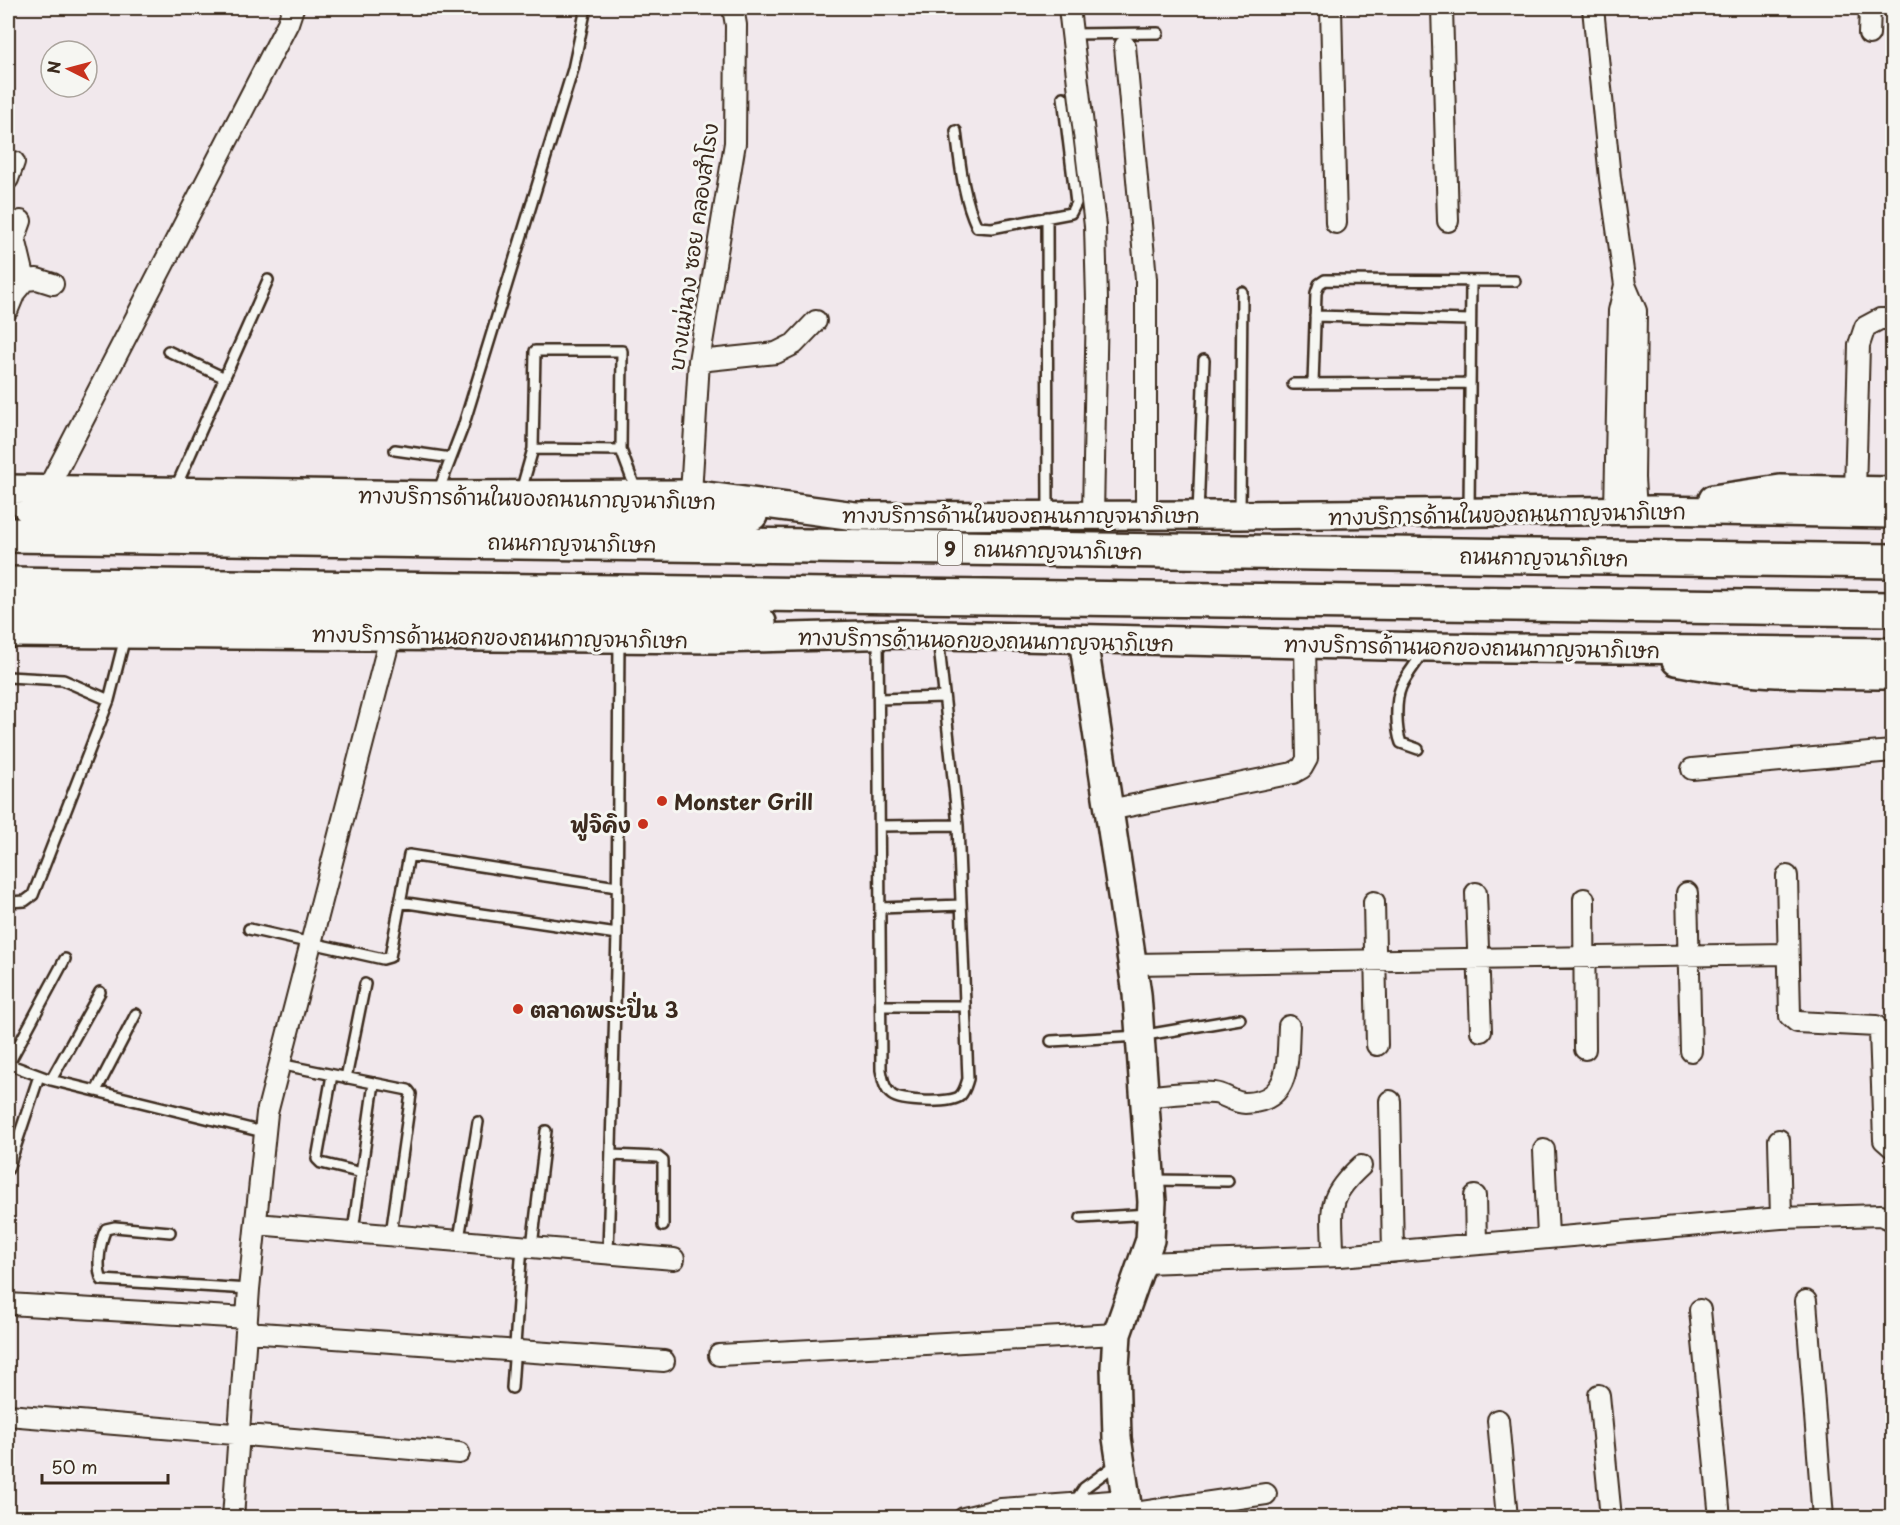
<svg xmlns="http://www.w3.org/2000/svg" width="1900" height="1525" viewBox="0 0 1900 1525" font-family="'Playpen Sans','Playpen Sans Thai',sans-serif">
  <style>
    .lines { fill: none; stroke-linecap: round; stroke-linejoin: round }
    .lane-casing { stroke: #3b2a1e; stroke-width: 14 }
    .street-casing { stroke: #3b2a1e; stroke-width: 24 }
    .secondary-casing { stroke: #3b2a1e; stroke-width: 32 }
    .highway-casing { stroke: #3b2a1e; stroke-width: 38 }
    .lane { stroke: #f6f6f2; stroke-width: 9 }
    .street { stroke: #f6f6f2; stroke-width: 20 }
    .secondary { stroke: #f6f6f2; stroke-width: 27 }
    .highway { stroke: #f6f6f2; stroke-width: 33 }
    .poi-dot { fill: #c8321e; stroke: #f6f6f2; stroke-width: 2 }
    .labels { text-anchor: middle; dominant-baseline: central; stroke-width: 6; stroke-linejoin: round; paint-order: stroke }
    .shield { fill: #f6f6f2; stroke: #73675e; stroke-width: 1.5 }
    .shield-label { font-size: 20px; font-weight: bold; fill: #3b2a1e }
    .street-label { font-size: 21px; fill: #3b2a1e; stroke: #f6f6f2 }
    .poi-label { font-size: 21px; font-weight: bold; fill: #3b2a1e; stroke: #f6f6f2; text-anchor: start }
  </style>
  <rect width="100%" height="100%" fill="#f1e8ec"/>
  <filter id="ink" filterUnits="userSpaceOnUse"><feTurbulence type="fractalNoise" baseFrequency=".0167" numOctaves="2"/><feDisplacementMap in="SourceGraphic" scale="12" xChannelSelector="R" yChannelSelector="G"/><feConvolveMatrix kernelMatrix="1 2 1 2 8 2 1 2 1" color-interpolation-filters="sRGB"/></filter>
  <g filter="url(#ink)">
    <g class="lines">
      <defs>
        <path id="lane" d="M1071 34 1158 33
          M956 131C960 163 963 198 977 227L992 228 1071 213 1076 203 1063 97
          M1047 217 1048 514
          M1315 316 1470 320
          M168 351 225 378
          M1293 384 1469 383
          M1313 384 1316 293 1319 284 1325 280 1515 281
          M533 449 621 450
          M395 450 451 458
          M175 489 268 280
          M521 491 533 449 535 351H622L621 450 636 490
          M438 492 463 427 573 69 586 8
          M1469 511 1471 281
          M1240 512 1242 292
          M1198 514 1204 360
          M878 636 881 1070C883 1079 884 1089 892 1095 901 1102 951 1104 960 1096 965 1091 966 1085 968 1079L958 825 938 637
          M8 677 63 680 109 700 125 637
          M879 699 944 697
          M1418 749 1401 743C1396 730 1395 701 1401 687 1406 675 1417 663 1424 651
          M880 826 958 825
          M8 902 25 901 33 895 109 700
          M400 902 617 934
          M880 908 961 905
          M249 929 383 959 390 957 409 855 617 887
          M881 1006H965
          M1051 1041 1140 1036 1240 1019
          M8 1064 51 1080 263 1132
          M279 1064 408 1090 411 1094 391 1234
          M8 1065 65 959
          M332 1075 317 1159 321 1163 362 1173
          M346 1078 365 984
          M51 1080 100 992
          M96 1091 136 1014
          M611 1155 658 1157 663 1161V1226
          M8 1169 39 1076
          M1152 1180 1228 1181
          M1081 1218 1150 1214
          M353 1231 374 1083
          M170 1232 115 1227 106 1229C100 1241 96 1267 102 1280L249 1289
          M459 1239 478 1122
          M532 1246 546 1131
          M608 1252 617 934 619 640
          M512 1388 522 1245
          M1074 1503 1084 1488 1118 1463"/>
        <path id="street" d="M1069 8 1095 226 1097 300 1093 515
          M1331 8 1336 223
          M1442 8 1448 221
          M1593 8 1610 178 1625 285 1636 311 1634 478 1636 511
          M1869 34 1870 8
          M1125 46 1146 279V516
          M8 179 14 162
          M21 221 15 238 25 280
          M8 309 15 292 25 280 37 279 53 284
          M699 361 776 353 794 344 816 321
          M47 490 288 23 293 8
          M1855 491 1859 345 1865 327 1880 319H1892
          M691 494 699 361 735 143 736 25 733 8
          M1615 510 1619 311 1625 285
          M1692 769 1892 751
          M1109 810 1293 773 1302 768 1307 759 1305 643
          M1787 876 1790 1016 1797 1022 1876 1026 1880 1031 1884 1140 1892 1147
          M1476 893 1481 1031
          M1687 893 1691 1051
          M1584 899 1585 1049
          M1374 902 1377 1045
          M1134 964 1788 954
          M1144 1097C1167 1095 1191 1091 1214 1093 1225 1094 1234 1103 1245 1103 1292 1102 1287 1061 1289 1026
          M1390 1101 1393 1252
          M1779 1140 1781 1218
          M1544 1150 1548 1236
          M1475 1196 1476 1243
          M256 1224 674 1259
          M1333 1256C1333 1209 1324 1200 1361 1166
          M1144 1263 1340 1256 1781 1218 1881 1215 1892 1220
          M1806 1301 1823 1518
          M8 1304 247 1318
          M1700 1310 1720 1518
          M246 1332 664 1361
          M719 1355 1117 1334
          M1599 1395 1611 1518
          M8 1415 459 1453
          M1498 1420 1507 1518
          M1128 1514 1266 1494
          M233 1518 249 1289 267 1113 391 634
          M964 1518 1001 1509 1125 1500"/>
        <path id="secondary" d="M8 489 437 495 691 494 855 516 1240 515 1653 510 1892 514
          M1713 499 1780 489 1892 491
          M27 508 312 514 753 516
          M8 610 107 607 689 616 762 622
          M8 633 718 639 901 634 1427 647 1892 652
          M1083 639 1137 994 1152 1202 1150 1240 1117 1334 1115 1367 1117 1438 1129 1518
          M1676 661C1747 676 1820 674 1892 675"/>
        <path id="highway" d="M8 535 1892 561
          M8 584 1892 609"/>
      </defs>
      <use href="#lane" class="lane-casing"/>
      <use href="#street" class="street-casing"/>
      <use href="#secondary" class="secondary-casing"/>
      <use href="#highway" class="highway-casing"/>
      <use href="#lane" class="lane"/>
      <use href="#street" class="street"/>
      <use href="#secondary" class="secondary"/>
      <use href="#highway" class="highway"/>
    </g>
  </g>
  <g class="poi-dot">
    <circle cx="662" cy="801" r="6"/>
    <circle cx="643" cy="824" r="6"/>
    <circle cx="518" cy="1009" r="6"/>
  </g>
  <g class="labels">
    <rect class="shield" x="938" y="531" width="24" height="34" rx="4.5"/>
    <g class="shield-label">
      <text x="950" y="548">9</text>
    </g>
    <g class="street-label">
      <text transform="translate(692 247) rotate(-82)">บางแม่นาง ซอย คลองสำโรง</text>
      <text transform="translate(537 497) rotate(1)">ทางบริการด้านในของถนนกาญจนาภิเษก</text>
      <text transform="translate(1507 513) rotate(-1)">ทางบริการด้านในของถนนกาญจนาภิเษก</text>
      <text x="1021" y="514">ทางบริการด้านในของถนนกาญจนาภิเษก</text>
      <text transform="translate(572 542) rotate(1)">ถนนกาญจนาภิเษก</text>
      <text transform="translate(1058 549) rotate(1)">ถนนกาญจนาภิเษก</text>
      <text transform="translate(1544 556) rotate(1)">ถนนกาญจนาภิเษก</text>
      <text transform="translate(500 636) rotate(1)">ทางบริการด้านนอกของถนนกาญจนาภิเษก</text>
      <text transform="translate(986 639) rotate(1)">ทางบริการด้านนอกของถนนกาญจนาภิเษก</text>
      <text transform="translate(1472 646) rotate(1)">ทางบริการด้านนอกของถนนกาญจนาภิเษก</text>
    </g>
    <g class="poi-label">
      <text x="674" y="801">Monster Grill</text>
      <text x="631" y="824" text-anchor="end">ฟูจิคิง</text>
      <text x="530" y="1009">ตลาดพระปิ่น 3</text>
    </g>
  </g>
  <rect width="1900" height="1525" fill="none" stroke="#f6f6f2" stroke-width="30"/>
  <rect x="15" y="15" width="1870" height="1495" fill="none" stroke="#3b2a1e" stroke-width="2" filter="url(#ink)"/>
  <g transform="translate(69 69) rotate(276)"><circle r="28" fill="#f6f6f2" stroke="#aba49d" stroke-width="1.5"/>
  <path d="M0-4.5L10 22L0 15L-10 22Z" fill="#c8321e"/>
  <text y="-9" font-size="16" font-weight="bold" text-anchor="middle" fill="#3b2a1e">N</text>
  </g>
  <path d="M42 1474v9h126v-9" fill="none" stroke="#3b2a1e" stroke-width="3"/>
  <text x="51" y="1474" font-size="18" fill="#3b2a1e" stroke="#f6f6f2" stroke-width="4.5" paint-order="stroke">50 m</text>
</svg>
